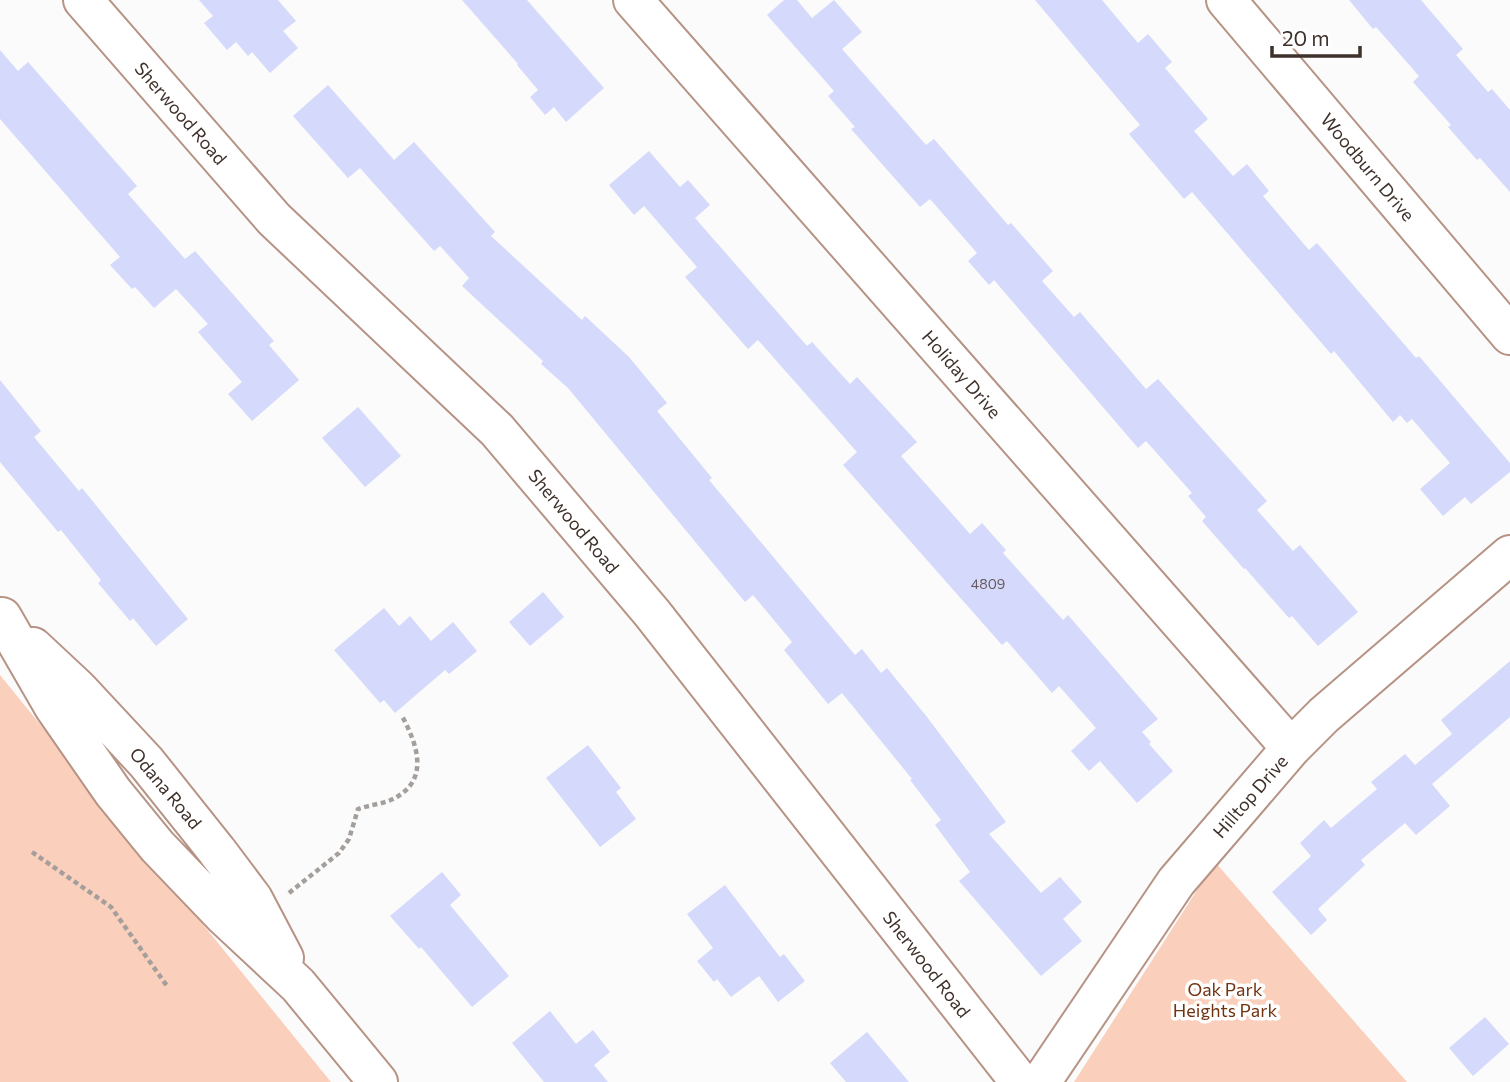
<svg xmlns="http://www.w3.org/2000/svg" width="1510" height="1082" viewBox="0 0 1510 1082" font-family="Commissioner,sans-serif">
  <style>
    .green { fill: #facfbc }
    .building { fill: #d5d9fb }
    .lines { fill: none; stroke-linecap: round; stroke-linejoin: round }
    .minor-casing { stroke: #b69384; stroke-width: 42 }
    .path { stroke: #a59f9c; stroke-width: 4.5; stroke-dasharray: 5 3.5; stroke-linecap: butt }
    .minor { stroke: #fff; stroke-width: 38 }
    .labels { text-anchor: middle; dominant-baseline: central; stroke-width: 7; stroke-linejoin: round; paint-order: stroke }
    .number-label { font-size: 14px; fill: #645a5e }
    .street-label { font-size: 18px; fill: #3e302a; stroke: #fff }
    .park-label { font-size: 18px; fill: #71320f; stroke: #fff }
  </style>
  <rect width="100%" height="100%" fill="#fbfbfb"/>
  <path class="green" d="M0 675 331 1082H0Z
    M1215 862 1407 1082H1074Z"/>
  <path class="building" d="M199 0H278L296 21 283 31 298 48 270 73 252 52 248 56 236 42 227 50 204 23 213 16Z
    M462 0H527L604 88 566 122 554 107 545 115 530 97 538 90 517 65 518 64Z
    M784 0H797L812 18 834 0 862 32 842 49 926 145 934 139 1008 225 1011 223 1053 271 1042 281 1074 317 1080 312 1146 389 1158 379 1267 501 1257 510 1293 551 1300 545 1358 612 1318 646 1292 616 1289 618 1245 568 1244 569 1202 521 1206 517 1188 496 1192 493 1146 441 1138 448 994 280 989 285 968 261 977 253 930 199 920 207 851 129 855 127 828 96 834 91 767 15Z
    M1035 0H1102L1138 43 1148 34 1172 62 1165 68 1208 119 1194 131 1233 176 1247 164 1269 191 1263 196 1309 250 1317 243 1416 358 1419 356 1510 463V472L1471 504 1465 497 1443 516 1420 489 1450 463 1412 419 1407 423 1400 415 1393 422 1334 351 1331 354 1192 192 1184 199 1129 134 1140 125Z
    M1349 0H1421L1463 49 1456 55 1488 92 1492 89 1510 110V192L1480 158 1477 160 1448 127 1451 125 1413 82 1419 76 1376 27 1373 29Z
    M0 50 18 71 28 62 137 186 128 194 185 259 195 251 274 341 269 345 299 380 252 421 228 394 242 382 198 332 208 324 176 289 154 308 135 287 132 289 110 265 120 257 0 119Z
    M328 85 394 160 414 142 495 232 491 236 582 320 585 316 629 357 667 403 657 411 712 478 709 480 855 655 862 649 881 673 887 668 927 717 1006 822 989 834 1041 893 1060 877 1082 902 1063 919 1082 941 1041 976 959 881 970 872 935 825 941 820 910 780 912 779 842 693 828 704 784 650 792 642 753 595 745 602 568 388 541 364 543 361 462 286 469 278 440 246 434 251 360 168 348 178 293 116Z
    M649 151 680 187 688 180 710 205 695 218 807 346 812 342 850 384 857 377 917 442 901 456 970 534 982 523 1006 550 1003 553 1063 620 1068 615 1158 719 1142 732 1151 742 1149 744 1173 771 1137 803 1100 761 1089 771 1071 751 1096 728 1059 686 1052 693 1007 641 1002 645 843 465 857 452 758 340 748 349 685 277 697 267 644 206 634 215 609 185Z
    M0 380 41 431 34 437 79 491 82 488 188 619 156 646 133 618 130 621 98 583 101 580 61 530 58 532 0 462Z
    M358 407 401 456 365 487 322 438Z
    M543 592 564 617 530 646 509 622Z
    M384 608 399 626 410 616 431 641 453 622 477 651 449 674 445 670 395 713 384 700 380 703 334 650Z
    M1510 661V717L1432 784 1450 806 1416 835 1405 823 1361 860 1365 865 1318 909 1327 920 1311 935 1272 892 1311 856 1300 843 1324 820 1331 828 1377 789 1371 782 1405 754 1415 765 1452 734 1441 720Z
    M588 745 621 788 616 792 636 819 600 847 546 778Z
    M442 872 461 895 450 905 509 976 472 1007 421 947 419 949 390 916Z
    M725 885 780 957 784 954 805 981 778 1002 759 976 731 997 717 979 714 982 697 961 713 948 687 914Z
    M550 1011 576 1044 593 1030 610 1052 594 1065 608 1082H544L512 1043Z
    M1485 1017 1509 1044 1473 1076 1449 1048Z
    M867 1032 909 1082H846L830 1063Z"/>
  <g class="lines">
    <defs>
      <path id="minor" d="M83 0 274 219 497 430 652 613 1020 1082
        M633 0 1291 748
        M1226 0 1510 335
        M2 617 54 707 113 792 157 846 224 916 298 985 378 1082
        M33 647 78 689 146 762 217 851 253 899 284 958
        M1041 1082 1176 882 1291 748 1324 715 1510 555"/>
    </defs>
    <use href="#minor" class="minor-casing"/>
    <path class="path" d="M32 852 111 907 167 986
      M289 893 339 853 349 839 358 809C369 805 384 804 395 798 430 779 417 744 402 716"/>
    <use href="#minor" class="minor"/>
  </g>
  <g class="labels">
    <g class="number-label">
      <text x="988" y="583">4809</text>
    </g>
    <g class="street-label">
      <text transform="translate(181 113) rotate(49)">Sherwood Road</text>
      <text transform="translate(1368 167) rotate(50)">Woodburn Drive</text>
      <text transform="translate(962 374) rotate(49)">Holiday Drive</text>
      <text transform="translate(574 521) rotate(50)">Sherwood Road</text>
      <text transform="translate(166 788) rotate(50)">Odana Road</text>
      <text transform="translate(1250 796) rotate(-49)">Hilltop Drive</text>
      <text transform="translate(927 964) rotate(52)">Sherwood Road</text>
    </g>
    <g class="park-label">
      <text x="1225" y="989">Oak Park<tspan x="1225" dy="21">Heights Park</tspan></text>
    </g>
  </g>
  <path d="M1272 46v10h88v-10" fill="none" stroke="#3e302a" stroke-width="3.5"/>
  <text x="1282" y="46" font-size="21" fill="#3e302a" stroke="#ffffff" stroke-width="5" paint-order="stroke">20 m</text>
</svg>
